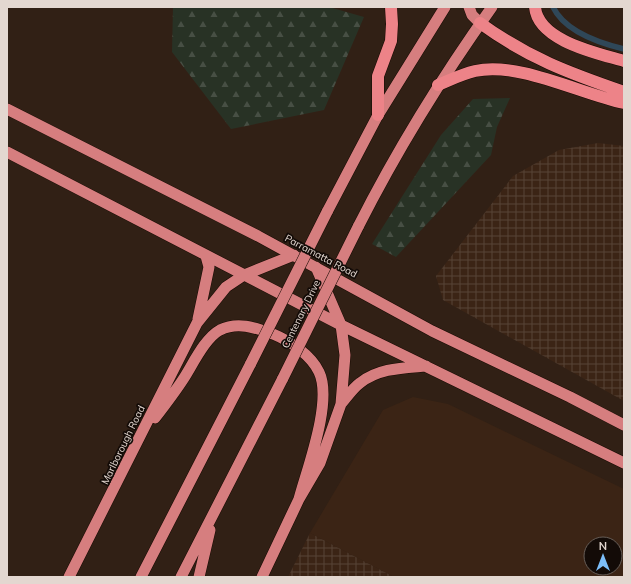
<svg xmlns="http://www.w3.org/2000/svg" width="631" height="584" viewBox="0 0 631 584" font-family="Mulish,sans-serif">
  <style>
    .built { fill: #3b2415; fill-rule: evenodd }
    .industrial { fill: url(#industrial-grid) }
    .forest { fill: url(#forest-firs) }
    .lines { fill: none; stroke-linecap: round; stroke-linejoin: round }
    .stream { stroke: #2f4758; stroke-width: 5.5 }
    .trunk-casing { stroke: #180902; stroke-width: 12 }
    .motorway-casing { stroke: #180902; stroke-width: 13 }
    .trunk { stroke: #d67e7f; stroke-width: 11 }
    .motorway { stroke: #ed8388; stroke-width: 12 }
    .trunk-bridge-casing { stroke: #180902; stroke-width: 12; stroke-linecap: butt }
    .trunk-bridge { stroke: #d67e7f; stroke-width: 11 }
    .labels { text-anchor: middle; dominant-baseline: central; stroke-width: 3.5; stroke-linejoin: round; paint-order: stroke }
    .street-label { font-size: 10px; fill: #e3d7d0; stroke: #130b07 }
  </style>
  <defs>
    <pattern id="industrial-grid" width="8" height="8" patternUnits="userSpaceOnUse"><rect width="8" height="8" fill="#3b2415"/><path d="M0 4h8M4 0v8" fill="none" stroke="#574336"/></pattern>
    <pattern id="forest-firs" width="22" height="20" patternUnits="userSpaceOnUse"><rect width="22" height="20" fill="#283225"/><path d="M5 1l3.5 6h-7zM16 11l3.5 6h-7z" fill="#474f44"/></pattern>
  </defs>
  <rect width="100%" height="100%" fill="#312015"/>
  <path class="built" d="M413 397 448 404 624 489V577H394L310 533 383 410ZM591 544H615V568H591Z"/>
  <path class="industrial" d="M598 143 624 146V401L443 300 436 276 513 176 559 150Z
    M310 533 394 577H288Z"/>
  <path class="forest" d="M173 7H329L364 17 324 110 231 129 172 52Z
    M510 98 497 127 491 155 396 257 372 244 441 135 473 99Z"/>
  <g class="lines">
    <path class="stream" d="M553 7C565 32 599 43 624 49"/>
    <defs>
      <path id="trunk" d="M469 7 472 15 480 23
        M7 109 258 236 432 331 570 397 624 425
        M7 152 341 325 624 463
        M327 212 378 115 445 7
        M358 227C397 150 442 77 492 7
        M198 319 209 267 206 256
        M341 404C347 397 353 388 360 383 379 368 403 368 426 366
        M155 418C165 405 175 392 184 378 193 364 205 338 220 330 238 321 256 328 273 334 290 341 311 355 319 372 333 401 307 469 299 499
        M69 577 197 323 226 287 244 275 294 255
        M141 577 251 363
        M181 577 283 378
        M199 577 210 530
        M262 577 299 499 320 463 341 404 345 355 341 325 316 267"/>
      <path id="motorway" d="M535 7C538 41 597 53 624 61
        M480 23C528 58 569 73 624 92
        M438 85C450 80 462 74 475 71 518 61 581 94 624 103
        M378 115V76L391 41 392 24 391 7"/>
    </defs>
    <use href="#trunk" class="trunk-casing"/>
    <use href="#motorway" class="motorway-casing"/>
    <use href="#trunk" class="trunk"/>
    <use href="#motorway" class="motorway"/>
    <defs>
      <path id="trunk-bridge" d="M251 363 327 212
        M283 378 358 227"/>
    </defs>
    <use href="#trunk-bridge" class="trunk-bridge-casing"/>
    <use href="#trunk-bridge" class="trunk-bridge"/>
  </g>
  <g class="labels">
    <g class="street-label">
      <text transform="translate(321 256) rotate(28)">Parramatta Road</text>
      <text transform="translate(301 314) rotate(-64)">Centenary Drive</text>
      <text transform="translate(123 445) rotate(-64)">Marlborough Road</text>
    </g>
  </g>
  <rect width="631" height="584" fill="none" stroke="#e3d7d0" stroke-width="16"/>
  <g transform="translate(603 556)"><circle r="19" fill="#130b07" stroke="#665d57"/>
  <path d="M0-3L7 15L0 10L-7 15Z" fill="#7cbef9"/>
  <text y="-6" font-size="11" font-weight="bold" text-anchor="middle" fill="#e3d7d0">N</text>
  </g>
</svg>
